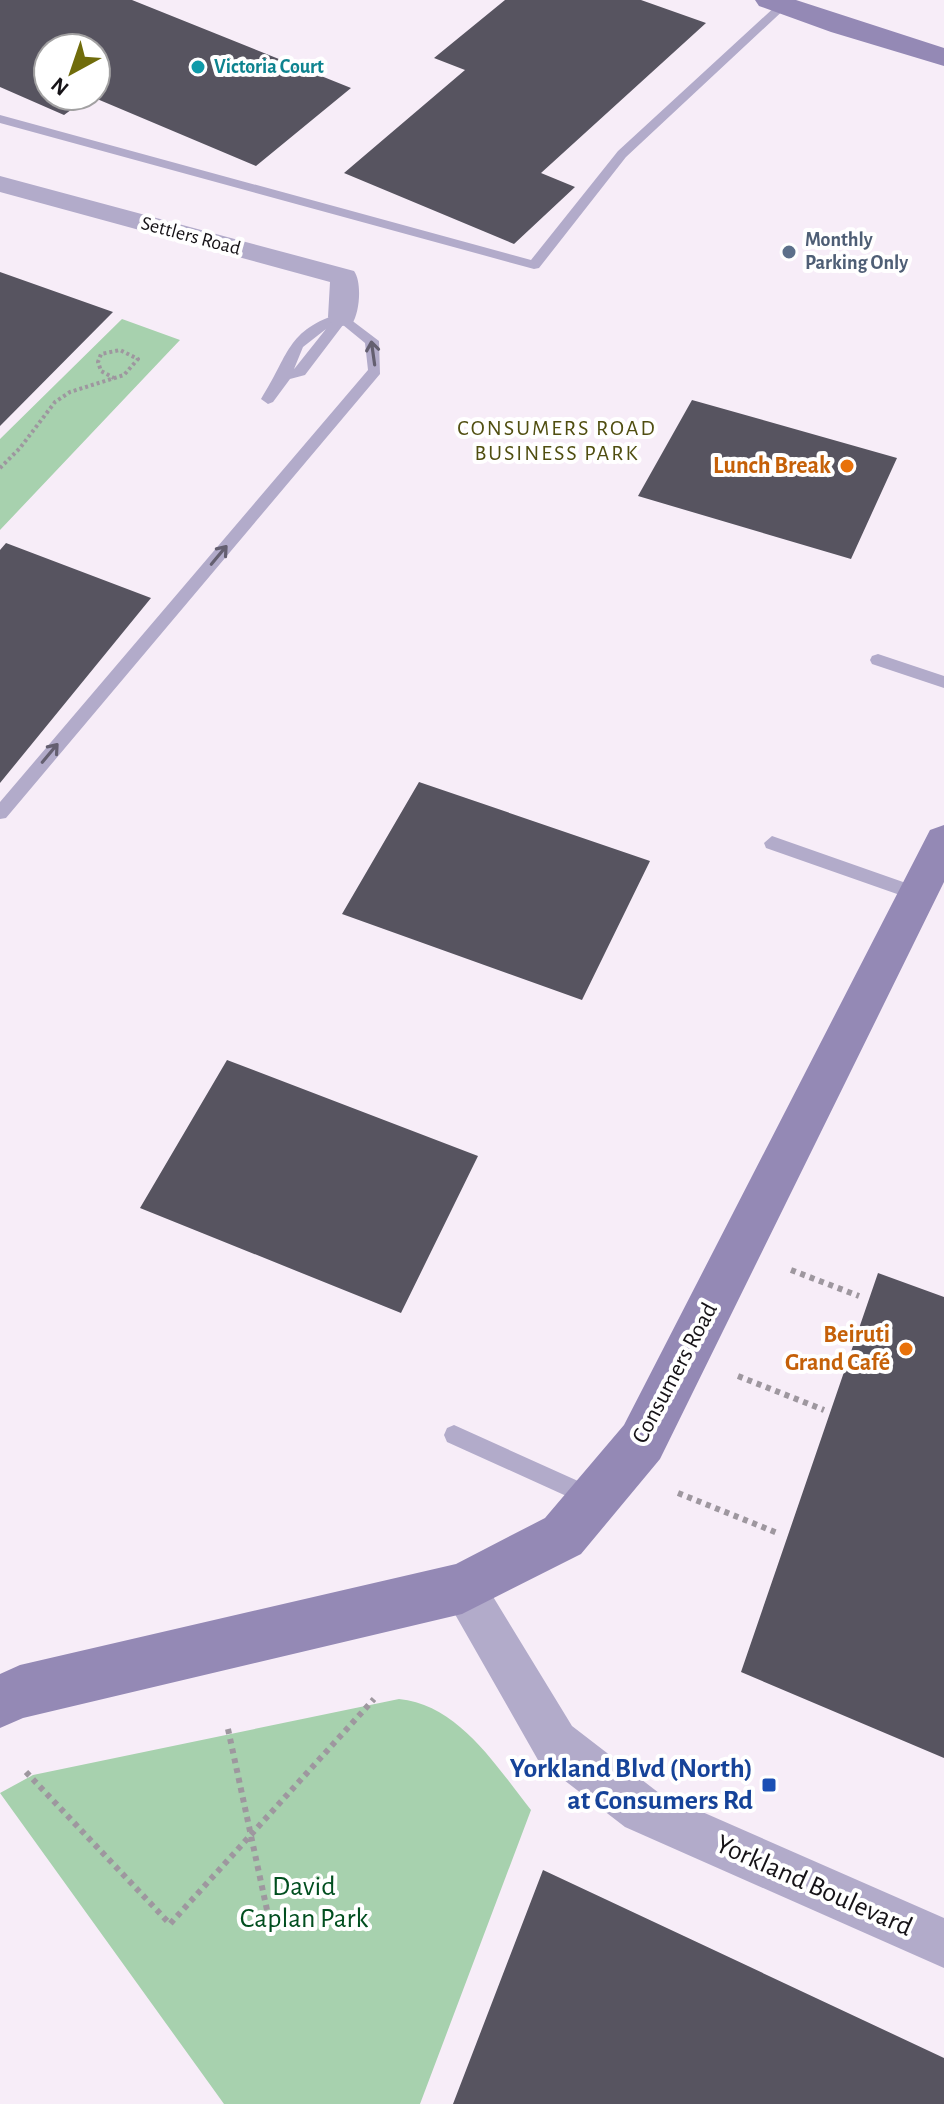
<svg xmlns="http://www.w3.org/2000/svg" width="944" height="2104" viewBox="0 0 944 2104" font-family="'Alegreya Sans',sans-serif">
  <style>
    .green { fill: #a7d1ae }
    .building { fill: #575460 }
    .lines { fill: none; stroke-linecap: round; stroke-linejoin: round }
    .path-far1 { stroke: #9e979f; stroke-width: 4; stroke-dasharray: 3 3; stroke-linecap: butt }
    .path { stroke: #9e979f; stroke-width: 6; stroke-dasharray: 5 5; stroke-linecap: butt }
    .lane { fill: #b2abca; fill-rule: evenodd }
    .street { fill: #b2abca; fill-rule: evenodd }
    .secondary { fill: #9489b5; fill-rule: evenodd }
    .oneway { stroke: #645f70 }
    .culture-dot { fill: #0f9aa8; stroke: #fff; stroke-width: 3 }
    .service-dot { fill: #5c6f8a; stroke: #fff; stroke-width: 3 }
    .food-dot { fill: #e8710a; stroke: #fff; stroke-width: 3 }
    .transit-dot { fill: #1a4fb4; stroke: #fff; stroke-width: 3 }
    .labels { text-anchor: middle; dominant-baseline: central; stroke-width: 8; stroke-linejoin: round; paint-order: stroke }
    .far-culture-label { font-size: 20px; font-weight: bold; fill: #0d838f; stroke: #fff; text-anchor: start }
    .far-street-label { font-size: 20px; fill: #161317; stroke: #fff }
    .far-service-label { font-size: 20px; font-weight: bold; fill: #4e5e75; stroke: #fff; text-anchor: start }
    .far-neighbourhood-label { font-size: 22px; letter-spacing: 2px; fill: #504e10; stroke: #fff }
    .food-label { font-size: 24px; font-weight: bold; fill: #c56008; stroke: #fff; text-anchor: end }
    .street-label { font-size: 24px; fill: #161317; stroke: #fff }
    .near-transit-label { font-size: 28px; font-weight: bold; fill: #164399; stroke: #fff; text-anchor: end }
    .near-street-label { font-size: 28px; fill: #161317; stroke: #fff }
    .near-park-label { font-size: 28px; fill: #014e1f; stroke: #fff }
  </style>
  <rect width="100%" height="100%" fill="#f7edf8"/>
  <path class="green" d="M122 319 180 340 0 530V439Z
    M399 1699C459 1705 496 1766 531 1810L420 2104H224L0 1793 33 1775Z"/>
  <path class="building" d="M0 0H132L351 88 256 166 90 96H96V48H48V96H90L64 115 0 87Z
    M505 0H641L706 23 541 173 575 187 514 244 344 173 465 70 434 58Z
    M0 272 113 312 0 426Z
    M692 400 897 458 851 559 638 496Z
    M6 543 151 598 0 783V550Z
    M419 782 650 861 582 1000 342 914Z
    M227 1060 478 1156 401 1313 140 1208Z
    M878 1273 944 1297V1758L741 1672Z
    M543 1870 944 2058V2104H453Z"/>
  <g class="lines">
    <path class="path-far1" d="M0 468 20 448 55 402 70 392 124 375 138 359 120 350 101 354 98 362 101 371 114 378"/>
    <path class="path" d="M791 1270 859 1296
      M738 1376 824 1410
      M678 1493 780 1534
      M228 1729 267 1910
      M26 1772 170 1924 374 1699"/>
    <path class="lane" d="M779 3 789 5 626 157 539 268 534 269 0 123V115L531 260 618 151Z
      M342 313 379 341 380 374 6 818 0 819V802L368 370 365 343 343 325 305 375 290 379 273 402 268 404 261 399C289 356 286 329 342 313ZM326 329 295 368 294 369 303 347Z
      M878 654 944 676V688L872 664 870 660 872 656Z
      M772 836 923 889 926 894 917 901 766 848 764 843Z
      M454 1425 598 1490 601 1497 598 1504 591 1507 584 1504 447 1442 444 1435 447 1428Z"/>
    <path class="street" d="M0 176 354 271C362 282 360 312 352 324L342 326 332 324 328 317 330 282 0 192Z
      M462 1566 478 1572 572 1726 659 1793 944 1918V1968L625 1827 538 1760 440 1588 446 1572Z"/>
    <path class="secondary" d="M755 0H796L944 48V66L831 32 759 6Z
      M944 825V882L660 1459 581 1554 462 1614 23 1718 0 1728V1674L20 1665 456 1564 545 1518 624 1425 930 830Z"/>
  </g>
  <defs><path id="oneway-shaft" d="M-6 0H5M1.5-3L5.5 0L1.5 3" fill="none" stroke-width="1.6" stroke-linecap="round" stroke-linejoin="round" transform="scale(2)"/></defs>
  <g class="oneway">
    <use href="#oneway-shaft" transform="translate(373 353) rotate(-98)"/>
    <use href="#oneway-shaft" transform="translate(219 555) rotate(-50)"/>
    <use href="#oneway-shaft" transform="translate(50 753) rotate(-50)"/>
  </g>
  <circle class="culture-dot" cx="198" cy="67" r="8"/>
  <circle class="service-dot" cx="789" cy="252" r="8"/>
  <g class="food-dot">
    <circle cx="847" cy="466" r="8"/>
    <circle cx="906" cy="1349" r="8"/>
  </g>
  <rect class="transit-dot" x="761" y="1777" width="16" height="16" rx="4"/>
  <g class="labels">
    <g class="far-culture-label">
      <text x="214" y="67">Victoria Court</text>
    </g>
    <g class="far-street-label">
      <text transform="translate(191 236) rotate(15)">Settlers Road</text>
    </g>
    <g class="far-service-label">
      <text x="805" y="240">Monthly<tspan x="805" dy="23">Parking Only</tspan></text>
    </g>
    <g class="far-neighbourhood-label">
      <text x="557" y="428">CONSUMERS ROAD<tspan x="557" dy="25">BUSINESS PARK</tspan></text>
    </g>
    <g class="food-label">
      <text x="831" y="466">Lunch Break</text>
      <text x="890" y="1335">Beiruti<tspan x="890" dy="28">Grand Café</tspan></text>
    </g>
    <g class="street-label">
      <text transform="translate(675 1373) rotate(-62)">Consumers Road</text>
    </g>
    <g class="near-transit-label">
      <text x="753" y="1769">Yorkland Blvd (North)<tspan x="753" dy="32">at Consumers Rd</tspan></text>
    </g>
    <g class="near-street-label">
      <text transform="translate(814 1886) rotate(24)">Yorkland Boulevard</text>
    </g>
    <g class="near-park-label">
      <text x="304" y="1887">David<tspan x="304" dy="32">Caplan Park</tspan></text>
    </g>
  </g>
  <g transform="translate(72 72) rotate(220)"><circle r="38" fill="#ffffff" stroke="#a2a1a2" stroke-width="2"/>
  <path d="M0-6L14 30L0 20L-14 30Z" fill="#706c0b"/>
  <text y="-12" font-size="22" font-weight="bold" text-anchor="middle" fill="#161317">N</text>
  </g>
</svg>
